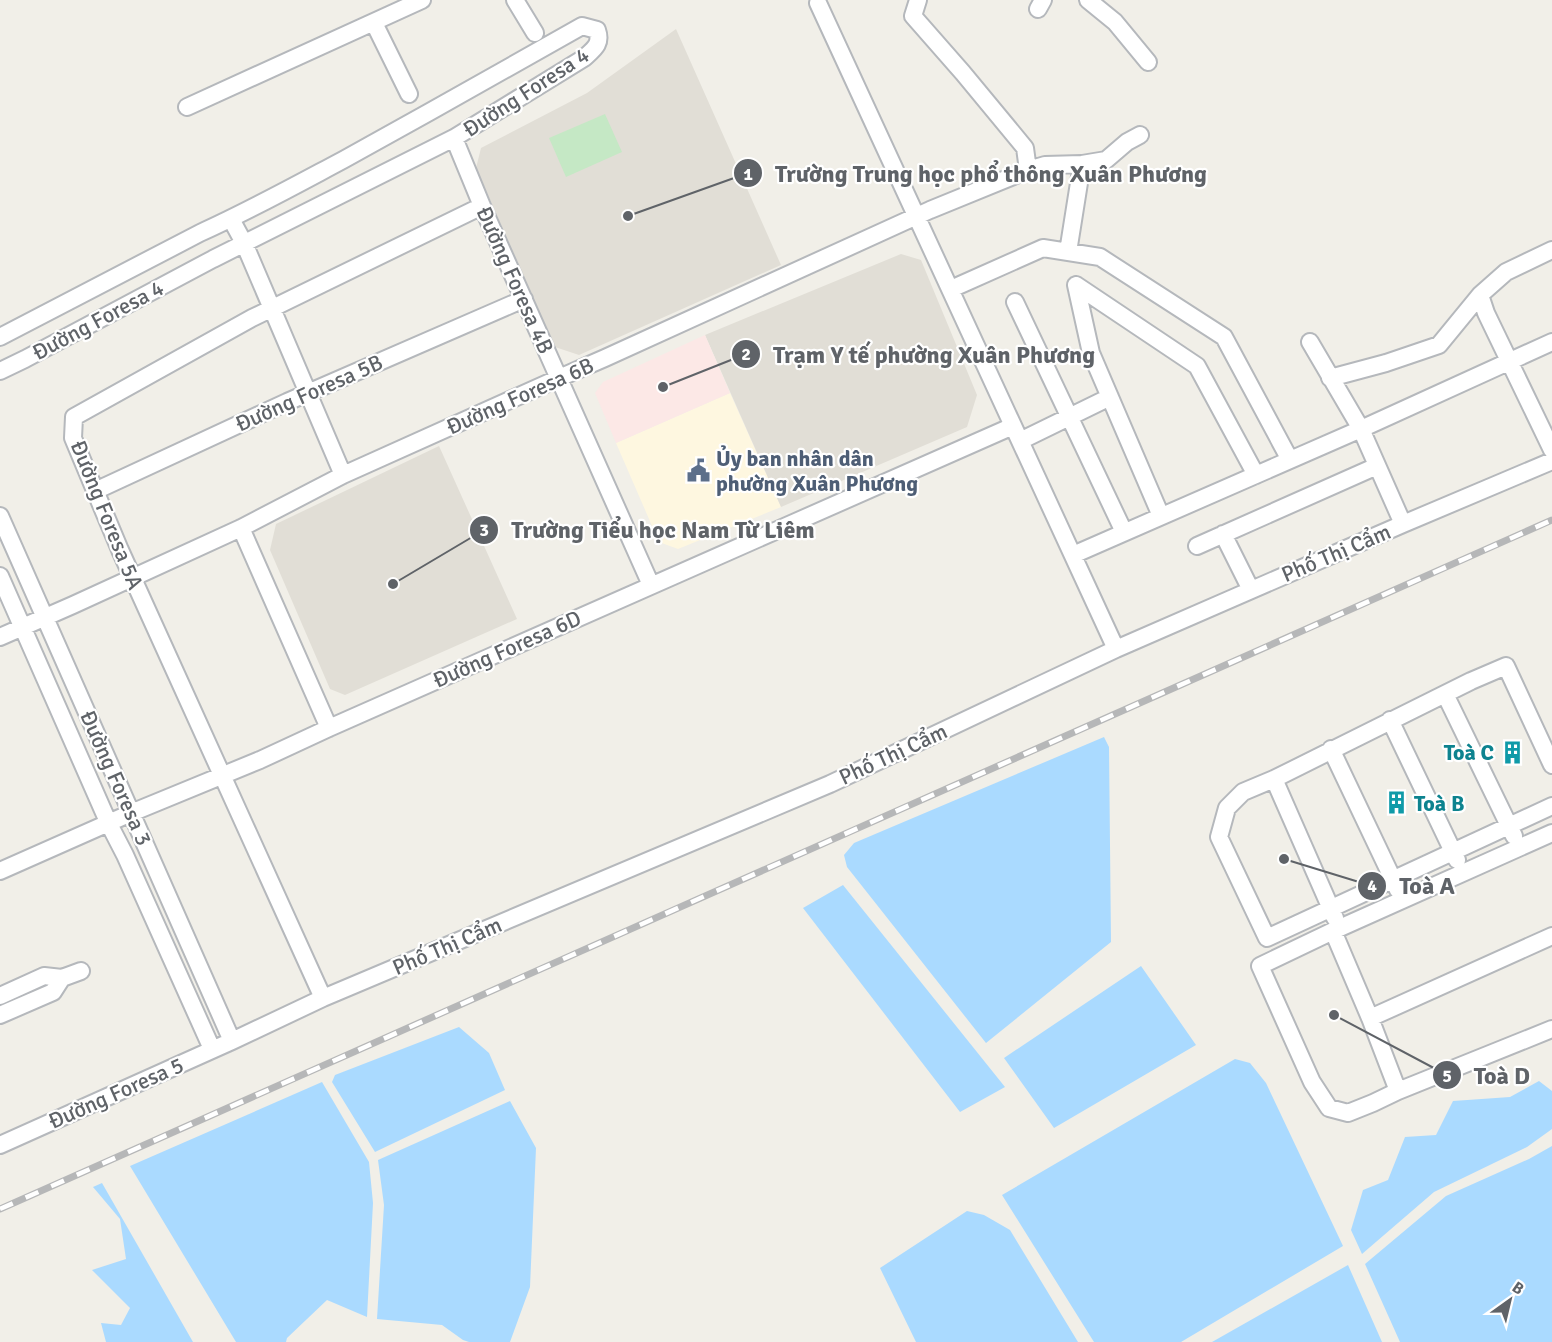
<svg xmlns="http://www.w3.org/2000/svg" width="1552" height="1342" viewBox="0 0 1552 1342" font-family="Signika,sans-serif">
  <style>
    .commercial { fill: #fef7e0 }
    .education { fill: #e1ded6 }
    .medical { fill: #fce8e6 }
    .green { fill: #c5e8c5 }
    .water { fill: #aadaff }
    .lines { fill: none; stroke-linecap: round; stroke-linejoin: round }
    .minor-casing { stroke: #b5b8bc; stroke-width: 20 }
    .minor { stroke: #fff; stroke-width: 16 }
    .rail-casing { stroke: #b6b7b8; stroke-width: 7 }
    .rail { stroke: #fff; stroke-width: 4.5; stroke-dasharray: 14; stroke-linecap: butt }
    .labels { text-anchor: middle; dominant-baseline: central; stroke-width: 4.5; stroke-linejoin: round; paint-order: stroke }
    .street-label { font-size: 22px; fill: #5f6368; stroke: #fff }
    .service-label { font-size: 22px; font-weight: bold; fill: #4e5e75; stroke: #fff; text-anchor: start }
    .culture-label { font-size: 22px; font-weight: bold; fill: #0d838f; stroke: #fff; text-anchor: end }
    .leader { fill: none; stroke: #5f6368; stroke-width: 2 }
    .callout-dot { fill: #5f6368; stroke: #fff; stroke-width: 2 }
    .mark-label { font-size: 18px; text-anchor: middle; font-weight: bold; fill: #fff }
    .callout-label { font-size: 24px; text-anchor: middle; font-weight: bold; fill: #5f6368; stroke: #fff; stroke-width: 4.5; stroke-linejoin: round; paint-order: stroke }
  </style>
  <rect width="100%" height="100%" fill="#f1efe8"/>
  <path class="commercial" d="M730 393 781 507 678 549 659 542 616 443Z"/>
  <path class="education" d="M676 29 781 265 579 355 555 347 476 168 481 148 587 93Z
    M901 254 921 260 977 395 967 427 781 507 705 335Z
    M439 446 517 619 345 695 330 689 270 550 276 524Z"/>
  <path class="medical" d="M705 335 730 393 616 443 595 393 603 382Z"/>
  <path class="green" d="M605 114 622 152 566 177 549 138Z"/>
  <path class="water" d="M1104 737 1109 747 1111 942 986 1043 847 867 844 855 854 843Z
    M843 885 1005 1087 960 1112 803 908Z
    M1141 966 1196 1045 1054 1128 1004 1058Z
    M459 1027 489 1053 505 1090 375 1152 332 1082 335 1075Z
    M1235 1059 1250 1063 1266 1083 1343 1246 1181 1342H1094L1002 1195Z
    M1539 1081 1552 1091V1129L1527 1147 1434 1192 1362 1254 1351 1230 1363 1190 1388 1180 1405 1137 1436 1135 1453 1101 1510 1097Z
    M322 1082 369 1162 373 1203 367 1317 327 1300 287 1338 286 1342H236L130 1166Z
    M510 1101 536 1148 530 1287 510 1342H469L463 1340 442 1325 377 1319 384 1205 378 1160Z
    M1552 1146V1342H1400L1365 1264 1446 1196 1529 1159Z
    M102 1183 193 1342H106L101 1323 121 1325 130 1308 92 1270 126 1259 120 1219 93 1187Z
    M967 1211 984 1215 1010 1230 1078 1342H916L880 1268Z
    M1348 1265 1382 1342H1212Z"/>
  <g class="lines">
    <defs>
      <path id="minor" d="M515 0 535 33
        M918 0 913 16 963 73 1025 148 1028 170
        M1088 0 1115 22 1148 62
        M818 3 1116 649
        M1038 9 1043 0
        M374 23 409 94
        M187 107 422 0
        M454 138 482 206 651 585
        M231 219 244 243 343 475
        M1068 252 1082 164
        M1076 285 1197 366 1256 475
        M1076 285 1091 353 1161 516
        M951 289 1043 248 1100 257 1224 337 1290 460
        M1480 295 1486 313 1552 450
        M1015 302 1124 532
        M0 337 200 233C249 211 296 185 343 160 423 116 503 71 582 26L597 30C602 44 594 49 584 58L454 138 213 259 25 359 0 371
        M1310 342 1361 429 1403 524
        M1330 378 1386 363 1439 345 1480 295 1506 272 1552 250
        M1020 441 1110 397
        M95 491 287 402 524 299
        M0 516 232 1041
        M241 528 329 728
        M1223 534 1251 590
        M1197 546 1377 466
        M1073 555 1361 429 1552 342
        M0 576 109 824 125 855 212 1049
        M0 637 73 605 241 528 343 475 559 378 605 358 930 210 1028 170 1045 165 1082 164 1106 160 1127 142 1140 135
        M1445 694 1514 836
        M1390 720 1457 860
        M1331 749 1398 890
        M1552 765 1506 666 1471 681 1274 779 1243 792 1227 808 1219 837 1267 938 1552 806
        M1274 779 1335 918
        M0 871 131 813 260 760 329 728 1013 426
        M1333 931 1552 833
        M0 996 44 976 62 978 81 971
        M323 998 120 550 73 438 74 417 252 318 482 206
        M0 1015 53 992 62 978
        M1370 1018 1552 936
        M1398 1091 1370 1018 1333 931 1260 966 1312 1082 1329 1108 1348 1113 1373 1103 1398 1091 1552 1029
        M0 1145 232 1041 323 998 830 784 1116 649 1403 524 1552 461"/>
    </defs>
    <use href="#minor" class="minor-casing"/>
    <use href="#minor" class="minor"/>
    <defs>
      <path id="rail" d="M0 1209 1552 520"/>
    </defs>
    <use href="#rail" class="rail-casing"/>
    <use href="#rail" class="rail"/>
  </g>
  <defs>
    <symbol id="civic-bare" viewBox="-9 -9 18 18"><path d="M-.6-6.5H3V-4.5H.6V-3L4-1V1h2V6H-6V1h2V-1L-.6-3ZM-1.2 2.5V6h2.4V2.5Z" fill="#5c6f8a" stroke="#fff" stroke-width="2.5" paint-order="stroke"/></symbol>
    <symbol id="building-bare" viewBox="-9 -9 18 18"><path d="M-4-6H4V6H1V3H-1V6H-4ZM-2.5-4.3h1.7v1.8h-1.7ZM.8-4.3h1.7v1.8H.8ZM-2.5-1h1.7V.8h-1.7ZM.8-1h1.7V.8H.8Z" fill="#0f9aa8" stroke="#fff" stroke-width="2.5" paint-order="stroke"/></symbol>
  </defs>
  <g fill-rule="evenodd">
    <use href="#civic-bare" x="682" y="454" width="33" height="33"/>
    <use href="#building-bare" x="1496" y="736" width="33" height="33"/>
    <use href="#building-bare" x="1380" y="786" width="33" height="33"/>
  </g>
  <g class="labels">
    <g class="street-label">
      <text transform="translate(526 92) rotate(-33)">Đường Foresa 4</text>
      <text transform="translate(515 280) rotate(66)">Đường Foresa 4B</text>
      <text transform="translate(98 320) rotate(-28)">Đường Foresa 4</text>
      <text transform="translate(309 393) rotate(-24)">Đường Foresa 5B</text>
      <text transform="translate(520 396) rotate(-24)">Đường Foresa 6B</text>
      <text transform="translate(107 515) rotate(68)">Đường Foresa 5A</text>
      <text transform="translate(1336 553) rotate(-23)">Phố Thị Cẩm</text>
      <text transform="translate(507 649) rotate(-24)">Đường Foresa 6D</text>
      <text transform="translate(893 754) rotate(-25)">Phố Thị Cẩm</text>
      <text transform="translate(116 778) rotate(66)">Đường Foresa 3</text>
      <text transform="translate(447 946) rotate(-23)">Phố Thị Cẩm</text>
      <text transform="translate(116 1093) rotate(-24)">Đường Foresa 5</text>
    </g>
    <g class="service-label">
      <text x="716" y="458">Ủy ban nhân dân<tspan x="716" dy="25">phường Xuân Phương</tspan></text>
    </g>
    <g class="culture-label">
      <text x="1494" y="752">Toà C</text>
      <text x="1414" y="803" text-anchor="start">Toà B</text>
    </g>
  </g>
  <path class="leader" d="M628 216L748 173M663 387L746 354M393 584L484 530M1284 859L1372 886M1334 1015L1447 1075"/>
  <g class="callout-dot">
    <circle cx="628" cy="216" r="6"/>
    <circle cx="663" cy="387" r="6"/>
    <circle cx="393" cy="584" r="6"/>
    <circle cx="1284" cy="859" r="6"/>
    <circle cx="1334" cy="1015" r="6"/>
    <circle cx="748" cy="173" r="15"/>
    <circle cx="746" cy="354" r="15"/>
    <circle cx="484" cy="530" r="15"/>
    <circle cx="1372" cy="886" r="15"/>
    <circle cx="1447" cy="1075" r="15"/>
  </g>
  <g class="mark-label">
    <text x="748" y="180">1</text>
    <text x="746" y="360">2</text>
    <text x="484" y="536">3</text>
    <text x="1372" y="892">4</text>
    <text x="1447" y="1082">5</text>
  </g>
  <g class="callout-label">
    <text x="991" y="182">Trường Trung học phổ thông Xuân Phương</text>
    <text x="934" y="363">Trạm Y tế phường Xuân Phương</text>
    <text x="663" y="538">Trường Tiểu học Nam Từ Liêm</text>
    <text x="1427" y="894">Toà A</text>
    <text x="1502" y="1084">Toà D</text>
  </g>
  <g transform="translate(1510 1300) rotate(34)" stroke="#ffffff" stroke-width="4.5" paint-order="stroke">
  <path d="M0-4.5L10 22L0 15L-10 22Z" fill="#5f6368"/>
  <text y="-9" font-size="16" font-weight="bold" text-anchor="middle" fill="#5f6368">B</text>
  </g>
</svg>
